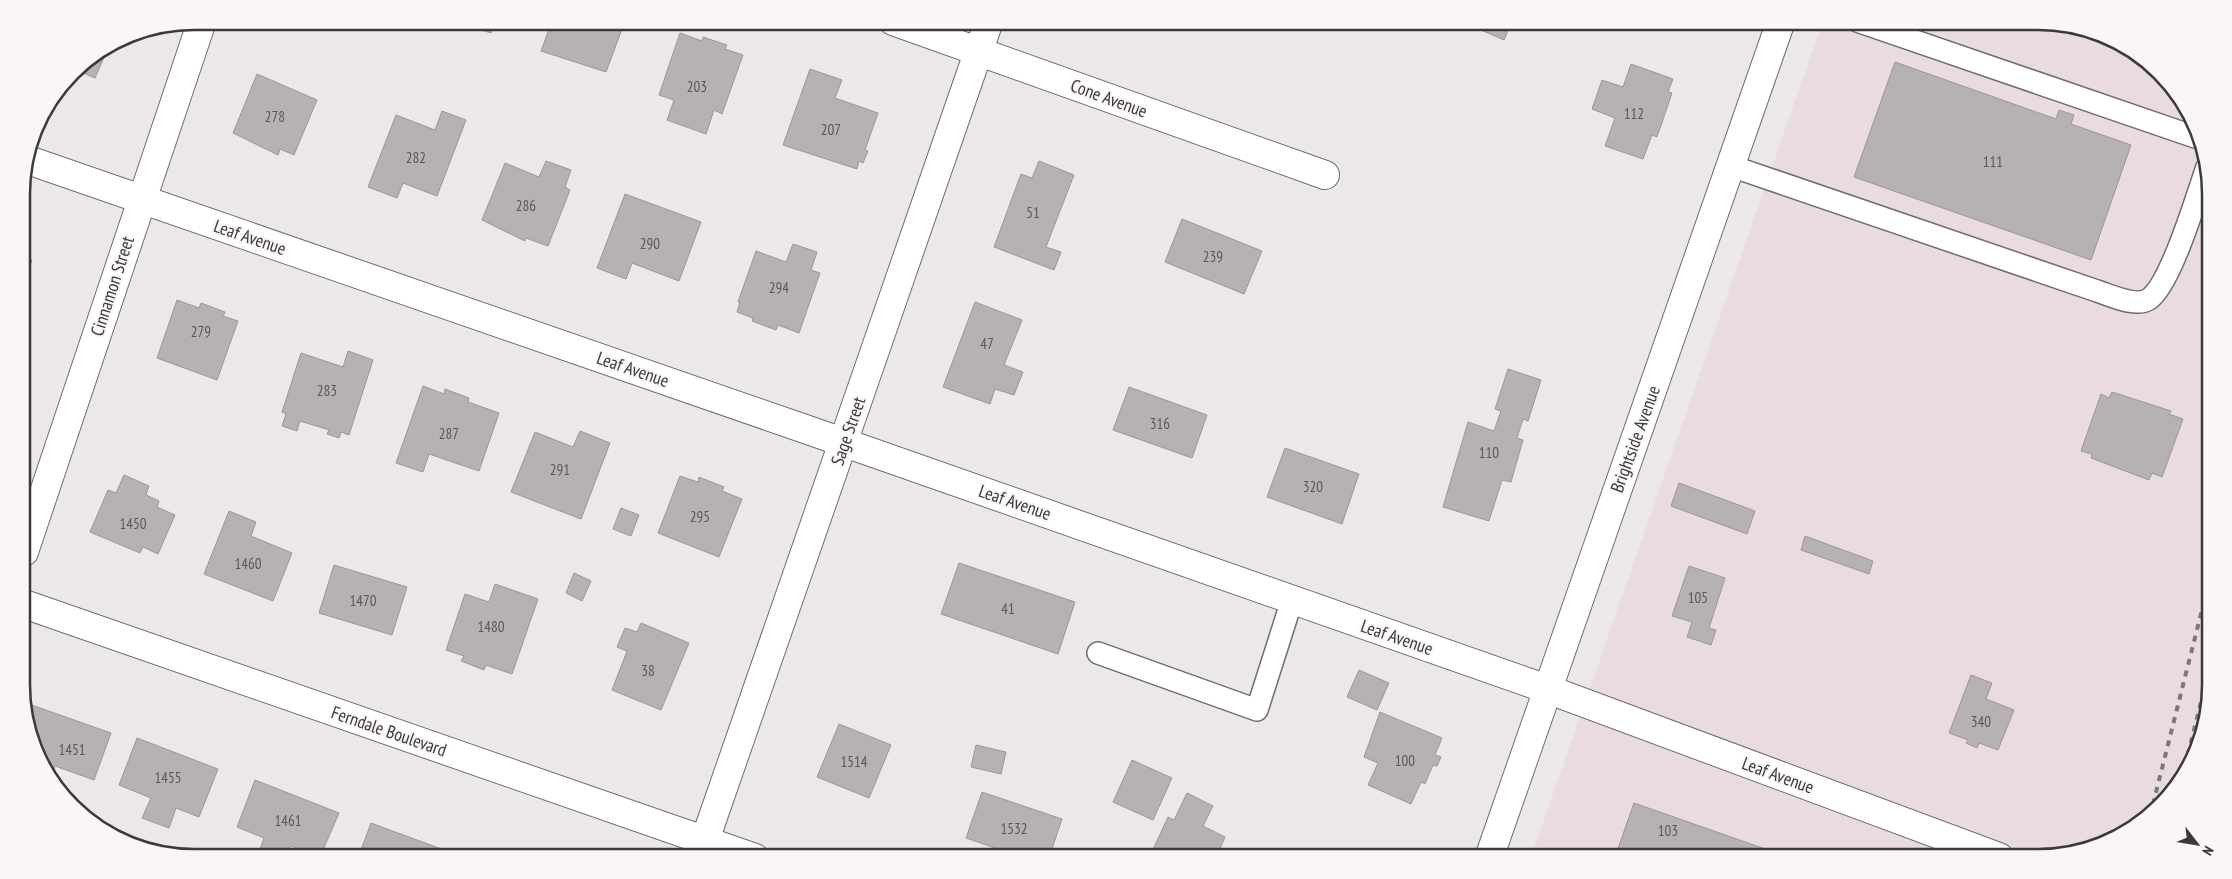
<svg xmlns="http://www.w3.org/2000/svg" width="2232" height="879" viewBox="0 0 2232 879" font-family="'PT Sans Narrow',sans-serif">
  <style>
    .built { fill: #e9dbde }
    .building { fill: #b6b2b3; stroke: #9b9697 }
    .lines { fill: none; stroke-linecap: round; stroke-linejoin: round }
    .service-casing { stroke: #716d6e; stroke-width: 24 }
    .minor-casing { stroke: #716d6e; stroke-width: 30 }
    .service { stroke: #fff; stroke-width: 21 }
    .minor { stroke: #fff; stroke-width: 28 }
    .rail { stroke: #7b7878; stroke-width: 4; stroke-dasharray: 6 6; stroke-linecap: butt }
    .labels { text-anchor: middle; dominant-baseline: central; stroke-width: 4; stroke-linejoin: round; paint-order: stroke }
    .number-label { font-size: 15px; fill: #5a5758 }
    .street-label { font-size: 18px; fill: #3b3939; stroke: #faf5f6 }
    .rim { fill: none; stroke: #3b3939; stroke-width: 2.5 }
  </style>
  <rect width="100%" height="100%" fill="#ece8e9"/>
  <path class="built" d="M1823 21H2038L2094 31 2143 57 2175 89 2209 171 2211 685 2201 741 2175 790 2143 822 2094 848 2049 857H1531Z"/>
  <path class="building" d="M452 21H495L491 33Z
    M552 21H625L606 72 541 51Z
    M1485 21H1512L1504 40 1481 30Z
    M680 33 702 41 703 37 727 45 725 49 743 55 722 114 714 110 706 134 667 120 674 100 659 95Z
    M109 46 95 78 76 70 80 64Z
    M1895 62 2056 119 2059 110 2074 115 2071 124 2131 145 2091 260 1854 177Z
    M1631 64 1673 79 1668 92 1672 93 1657 137 1652 135 1643 159 1605 146 1615 118 1592 109 1602 80 1623 87Z
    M810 69 842 80 835 98 878 113 865 150 868 151 863 163 859 161 857 169 783 145Z
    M257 74 317 100 294 155 280 149 278 155 233 133Z
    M442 111 466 120 437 196 403 183 397 198 368 187 396 115 435 130Z
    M546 161 571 170 565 187 570 190 548 246 526 238 525 241 482 220 505 163 539 177Z
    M1039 161 1074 175 1046 247 1061 252 1054 270 994 247 1021 174 1032 178Z
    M625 194 701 222 679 281 632 263 626 279 597 268Z
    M1182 219 1262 251 1244 294 1165 262Z
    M793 244 817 252 811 270 820 273 799 333 778 325 776 330 752 321 753 318 737 312 740 302H738L756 251 786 262Z
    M22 256 32 260 22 290Z
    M177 300 199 308 201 303 225 312 223 316 238 321 217 380 157 358Z
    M975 302 1022 320 1004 365 1023 372 1014 395 995 389 990 404 943 387Z
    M348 351 373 360 349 435 341 432 339 438 327 434 329 430 300 421 297 431 282 426 286 414 282 412 301 353 343 367Z
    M1508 369 1541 380 1528 421 1523 419 1517 438 1523 440 1511 482 1502 480 1489 521 1443 507 1468 422 1494 431 1501 411 1495 409Z
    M423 386 444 394 445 389 469 398 468 402 499 413 479 471 429 454 423 472 396 463Z
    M1129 387 1207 415 1192 458 1113 430Z
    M2112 392 2171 411 2169 414 2183 419 2162 477 2152 473 2149 480 2091 458 2092 454 2081 451 2101 394 2109 398Z
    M580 431 610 443 581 519 511 492 535 432 573 447Z
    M1285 448 1359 474 1342 524 1267 497Z
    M124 475 149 486 146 495 159 501 157 507 175 515 158 554 143 547 140 553 90 532 108 490 116 493Z
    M680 476 698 482 699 477 724 487 722 491 742 499 719 557 658 533Z
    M1679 483 1755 511 1747 534 1671 506Z
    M621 508 639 515 631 536 613 529Z
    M229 511 256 522 251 536 292 553 273 601 204 574Z
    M1805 536 1873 561 1869 574 1801 550Z
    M959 563 1075 602 1058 654 941 614Z
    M334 565 407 587 392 635 319 613Z
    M1689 566 1725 578 1709 628 1716 630 1711 645 1687 637 1692 622 1672 616Z
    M574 573 591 581 582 601 566 593Z
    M495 584 538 599 512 674 486 665 484 670 461 661 464 656 446 650 465 594 489 602Z
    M641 623 689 643 661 710 612 690 627 651 617 647 625 628 637 632Z
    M1359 670 1389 683 1377 710 1347 697Z
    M1971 675 1992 683 1986 699 2014 710 1998 750 1979 743 1977 748 1966 743 1968 740 1949 733Z
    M26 703 111 733 94 780 55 766 52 775 25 719Z
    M1380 712 1442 738 1435 755 1441 757 1437 766 1433 765 1425 784 1421 782 1411 804 1368 785 1378 763 1364 757Z
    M839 724 891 745 869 798 817 777Z
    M137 738 218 769 199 817 176 808 169 828 142 818 151 798 119 785Z
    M976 745 1006 752 1001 774 971 767Z
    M1132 760 1172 778 1153 820 1113 802Z
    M255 780 339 813 320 857 291 846 286 858H257L264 838 237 827Z
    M982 792 1062 819 1049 858H1024L966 838Z
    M1187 793 1213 806 1203 826 1225 837 1216 858 1150 856 1168 817 1174 820Z
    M1634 803 1788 857H1615Z
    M371 823 455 854 454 858H358Z"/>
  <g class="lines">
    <defs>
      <path id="service" d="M1857 21 2195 137
        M1731 166 2097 291C2110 295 2136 308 2149 299 2171 284 2197 195 2207 167
        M1098 653 1257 710 1292 600"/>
      <path id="minor" d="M893 21 1325 175
        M28 160 808 430 1547 689 1999 857
        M24 552 202 21
        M24 604 755 858
        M705 840C801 567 894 294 989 21
        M1489 858 1781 21"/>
    </defs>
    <use href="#service" class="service-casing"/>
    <use href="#minor" class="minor-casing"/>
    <use href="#service" class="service"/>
    <use href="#minor" class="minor"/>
    <path class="rail" d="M2182 778 2211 662
      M2150 816 2210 578"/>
  </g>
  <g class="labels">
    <g class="number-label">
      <text x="697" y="86">203</text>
      <text x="1634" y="113">112</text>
      <text x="275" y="116">278</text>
      <text x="831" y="129">207</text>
      <text x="416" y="157">282</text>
      <text x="1993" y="161">111</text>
      <text x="526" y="205">286</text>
      <text x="1033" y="212">51</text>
      <text x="650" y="243">290</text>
      <text x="1213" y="256">239</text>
      <text x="779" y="287">294</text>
      <text x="201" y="331">279</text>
      <text x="987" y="343">47</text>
      <text x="327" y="390">283</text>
      <text x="1160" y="423">316</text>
      <text x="449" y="433">287</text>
      <text x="1489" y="452">110</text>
      <text x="560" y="469">291</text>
      <text x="1313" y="486">320</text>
      <text x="700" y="516">295</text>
      <text x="133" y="523">1450</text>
      <text x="248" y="563">1460</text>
      <text x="1698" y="597">105</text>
      <text x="363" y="600">1470</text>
      <text x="1008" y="608">41</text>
      <text x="491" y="626">1480</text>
      <text x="648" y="670">38</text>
      <text x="1981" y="721">340</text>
      <text x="72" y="749">1451</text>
      <text x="1405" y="760">100</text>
      <text x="854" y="761">1514</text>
      <text x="168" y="777">1455</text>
      <text x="288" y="820">1461</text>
      <text x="1014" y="828">1532</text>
      <text x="1668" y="830">103</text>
    </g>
    <g class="street-label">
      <text transform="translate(1109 98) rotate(20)">Cone Avenue</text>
      <text transform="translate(250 237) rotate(19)">Leaf Avenue</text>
      <text transform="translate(112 286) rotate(-72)">Cinnamon Street</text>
      <text transform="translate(633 369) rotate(19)">Leaf Avenue</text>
      <text transform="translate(848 431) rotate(-71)">Sage Street</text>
      <text transform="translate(1635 439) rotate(-70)">Brightside Avenue</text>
      <text transform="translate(1015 502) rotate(19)">Leaf Avenue</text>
      <text transform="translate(1397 637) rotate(19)">Leaf Avenue</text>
      <text transform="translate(389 731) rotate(19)">Ferndale Boulevard</text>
      <text transform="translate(1778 775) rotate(20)">Leaf Avenue</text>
    </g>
  </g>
  <path d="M0 0H2232V879H0ZM194 30H2038A164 164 0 0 1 2202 194V685A164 164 0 0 1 2038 849H194A164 164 0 0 1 30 685V194A164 164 0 0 1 194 30Z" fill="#faf5f6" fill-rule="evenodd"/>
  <path class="rim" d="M194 30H2038A164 164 0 0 1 2202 194V685A164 164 0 0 1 2038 849H194A164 164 0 0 1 30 685V194A164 164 0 0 1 194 30Z"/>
  <g transform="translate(2197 844) rotate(121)" stroke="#faf5f6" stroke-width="4" paint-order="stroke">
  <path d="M0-4L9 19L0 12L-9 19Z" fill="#3b3939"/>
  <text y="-8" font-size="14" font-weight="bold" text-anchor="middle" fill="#3b3939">N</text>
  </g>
</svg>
